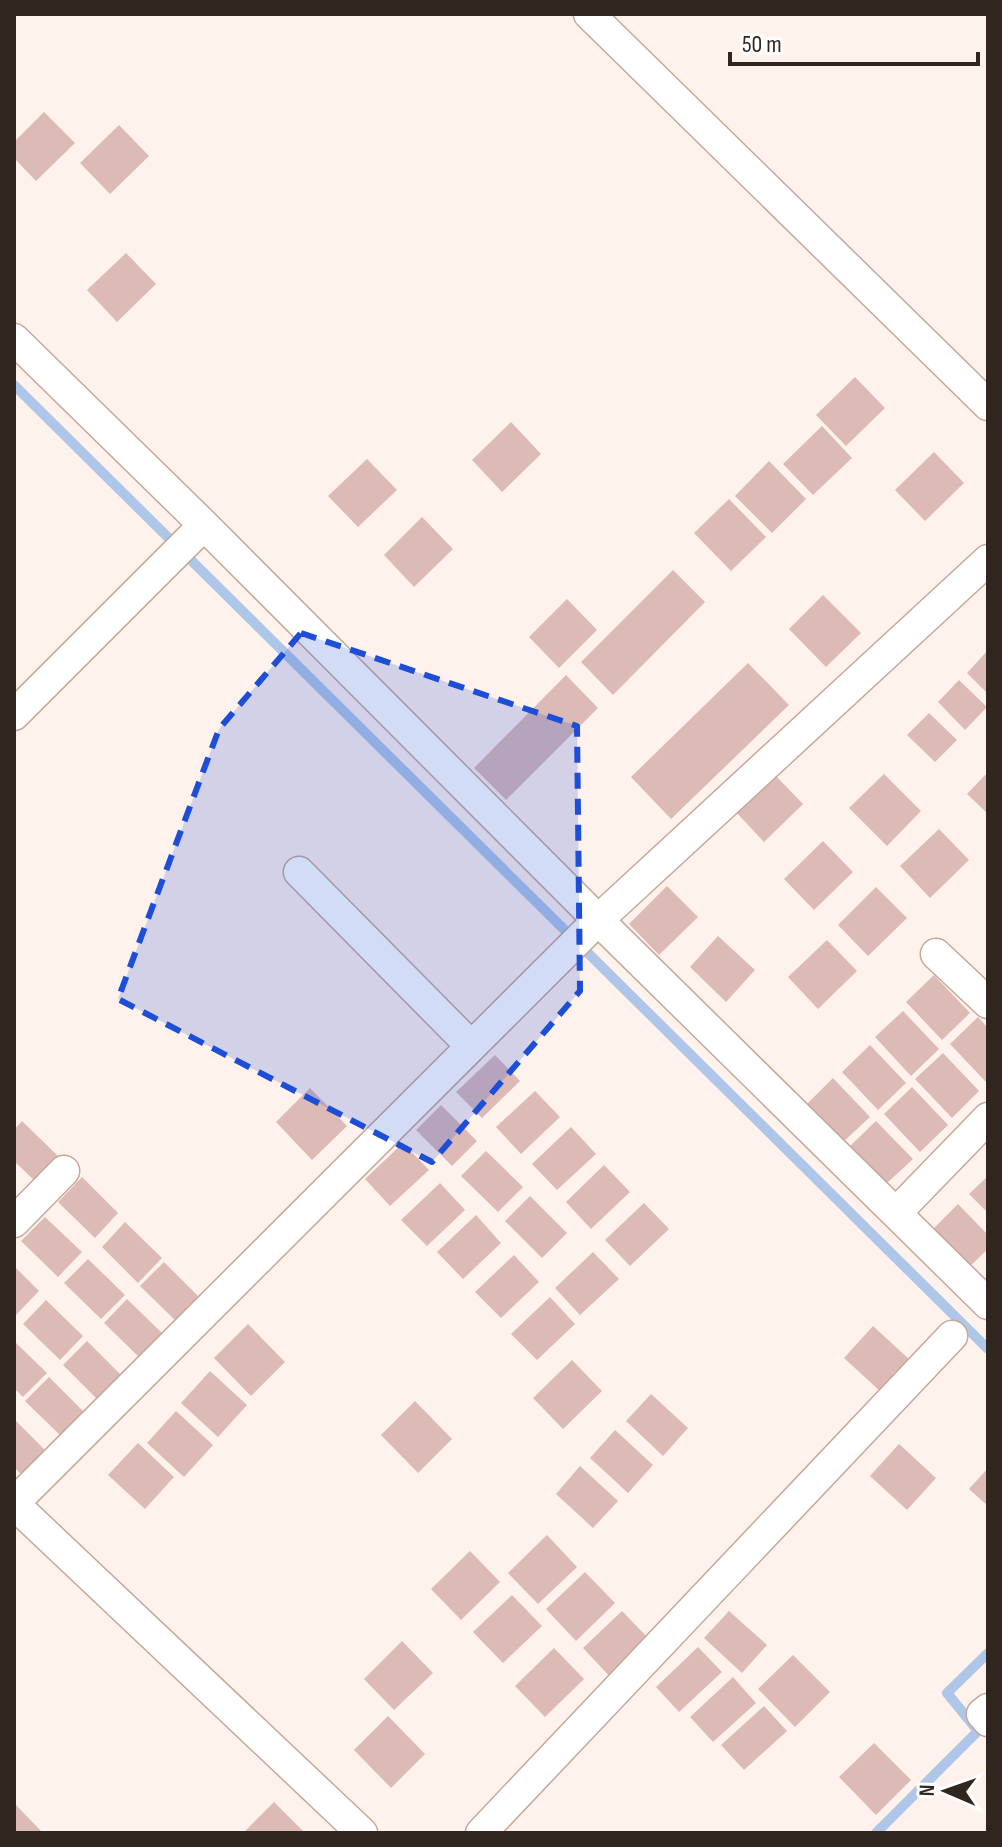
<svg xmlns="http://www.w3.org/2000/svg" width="1002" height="1847" viewBox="0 0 1002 1847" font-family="'Sofia Sans Condensed',sans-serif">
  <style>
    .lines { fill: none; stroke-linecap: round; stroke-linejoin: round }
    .stream { stroke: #aec6e8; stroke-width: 10 }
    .building { fill: #dcbab6 }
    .minor-casing { stroke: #c6a89a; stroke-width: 33 }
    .minor { stroke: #fff; stroke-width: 30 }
    .marked { fill: #1d4ed8; fill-opacity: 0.2; stroke: #1d4ed8; stroke-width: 6; stroke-dasharray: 16 10; stroke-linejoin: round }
  </style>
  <rect width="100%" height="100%" fill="#fff2ec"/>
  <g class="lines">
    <path class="stream" d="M14 385 988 1349
      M876 1833 978 1731 947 1693 988 1653"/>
  </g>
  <path class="building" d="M44 112 75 143 36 181 14 158V142Z
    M119 125 149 156 110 194 80 163Z
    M126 253 156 284 117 322 87 290Z
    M855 377 885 408 846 446 816 415Z
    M511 422 541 454 502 492 472 460Z
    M822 426 852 458 813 495 783 464Z
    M934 452 964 483 925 521 895 490Z
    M367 459 397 490 358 527 328 496Z
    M769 461 806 499 772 533 735 496Z
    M729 499 766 537 731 571 694 533Z
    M422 517 453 549 414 587 384 555Z
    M673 570 705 602 613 695 581 662Z
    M823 595 861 633 826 667 789 629Z
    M567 599 597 630 559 668 529 637Z
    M988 650V694L967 673Z
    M748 663 789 705 671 819 631 777Z
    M566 675 598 708 506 800 474 768Z
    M959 680 987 707 965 730 938 702Z
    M929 713 957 740 935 762 907 735Z
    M988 772V814L967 794Z
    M773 773 803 804 764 842 734 810Z
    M884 774 921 811 887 846 849 808Z
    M939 829 969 860 930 898 900 866Z
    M823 841 853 872 814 910 784 879Z
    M667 886 698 917 659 955 629 924Z
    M876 887 907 918 868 956 838 925Z
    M718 936 755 970 726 1002 690 967Z
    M827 940 857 971 818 1009 788 977Z
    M934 975 970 1013 942 1040 906 1002Z
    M903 1011 939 1049 911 1076 875 1037Z
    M978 1017 988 1028V1080L986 1082 950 1044Z
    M870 1045 906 1083 878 1110 842 1072Z
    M943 1053 979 1091 952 1118 915 1079Z
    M495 1055 520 1081 482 1118 456 1092Z
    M833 1078 870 1117 842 1143 806 1105Z
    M912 1087 948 1125 920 1152 884 1114Z
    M310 1088 347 1126 312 1160 276 1122Z
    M535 1091 560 1117 521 1154 496 1127Z
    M441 1105 477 1141 452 1166 416 1130Z
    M22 1121 59 1157 35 1181 14 1161V1130Z
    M876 1121 913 1159 885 1185 849 1147Z
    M571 1127 596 1154 557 1190 532 1164Z
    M403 1143 429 1170 390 1206 365 1179Z
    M486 1151 523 1187 498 1212 461 1176Z
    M604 1165 630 1192 591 1229 566 1202Z
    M988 1176V1213L969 1194Z
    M82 1177 118 1213 95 1238 58 1202Z
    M440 1183 465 1210 427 1246 401 1220Z
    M530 1196 567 1233 542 1258 505 1221Z
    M644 1203 669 1229 630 1266 605 1240Z
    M958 1204 988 1235V1249L967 1269 931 1231Z
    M476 1215 501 1243 463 1279 437 1252Z
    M45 1217 82 1252 58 1277 21 1241Z
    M125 1222 162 1258 138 1283 102 1247Z
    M593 1252 619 1279 580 1315 555 1288Z
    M514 1255 539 1282 501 1318 475 1292Z
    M88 1259 125 1295 101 1319 64 1283Z
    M164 1262 200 1298 177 1322 140 1286Z
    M14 1266 39 1291 16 1315 14 1313Z
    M550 1297 575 1324 537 1360 511 1334Z
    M127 1299 164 1335 141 1359 104 1323Z
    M46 1300 83 1336 60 1360 23 1324Z
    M248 1324 285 1362 251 1396 214 1358Z
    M873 1326 910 1360 881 1392 844 1358Z
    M14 1341 47 1373 23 1397 14 1388Z
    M87 1341 123 1377 99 1401 63 1365Z
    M572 1360 602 1391 563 1429 533 1398Z
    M210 1371 247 1405 218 1437 181 1403Z
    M49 1377 85 1413 62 1437 25 1401Z
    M651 1394 688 1428 663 1456 626 1421Z
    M415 1401 452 1439 418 1473 381 1435Z
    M176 1411 213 1445 184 1477 147 1443Z
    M14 1419 48 1453 24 1477 14 1467Z
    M615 1430 653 1465 628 1493 590 1458Z
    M138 1443 174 1477 145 1509 108 1475Z
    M899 1444 936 1478 907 1510 870 1476Z
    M580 1466 618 1501 593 1528 556 1494Z
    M988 1468V1506L969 1489Z
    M547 1535 577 1567 538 1604 508 1573Z
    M470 1551 500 1582 461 1620 431 1589Z
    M585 1572 615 1603 576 1641 546 1609Z
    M512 1595 542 1626 503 1663 473 1632Z
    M622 1611 652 1642 613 1680 583 1648Z
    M729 1611 767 1645 742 1673 704 1638Z
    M402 1641 433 1673 394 1710 364 1679Z
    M698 1647 722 1672 679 1712 656 1687Z
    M554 1648 584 1679 545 1717 515 1686Z
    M793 1655 830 1692 795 1727 758 1689Z
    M733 1677 756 1703 713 1742 690 1717Z
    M764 1706 787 1731 744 1770 721 1745Z
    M388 1716 425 1754 391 1788 354 1750Z
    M874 1743 911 1780 876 1815 839 1777Z
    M274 1802 305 1833H243Z
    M14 1803 43 1833H14Z"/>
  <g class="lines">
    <defs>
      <path id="minor" d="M589 14 988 405
        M14 339 204 525 598 920 988 1304
        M14 715 204 525
        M299 872 471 1046
        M936 954 988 1003
        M896 1213 988 1118
        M14 1222 64 1171
        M14 1503 598 920 988 560
        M14 1504 362 1833
        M988 1709 982 1714 988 1721
        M481 1833 952 1336"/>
    </defs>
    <use href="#minor" class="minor-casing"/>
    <use href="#minor" class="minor"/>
  </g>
  <path class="marked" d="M301 633 577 726 580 991 432 1162 118 999 219 729Z"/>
  <rect width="1002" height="1847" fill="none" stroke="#30251f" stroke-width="32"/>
  <g transform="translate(946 1791) rotate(272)" stroke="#ffffff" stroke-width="6" paint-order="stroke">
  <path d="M0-6L14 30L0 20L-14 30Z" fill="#30251f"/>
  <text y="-12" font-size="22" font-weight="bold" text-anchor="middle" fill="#30251f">N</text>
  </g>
  <path d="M730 52v12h248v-12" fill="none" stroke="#30251f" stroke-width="4"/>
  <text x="742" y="52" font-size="24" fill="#30251f" stroke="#ffffff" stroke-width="6" paint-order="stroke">50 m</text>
</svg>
